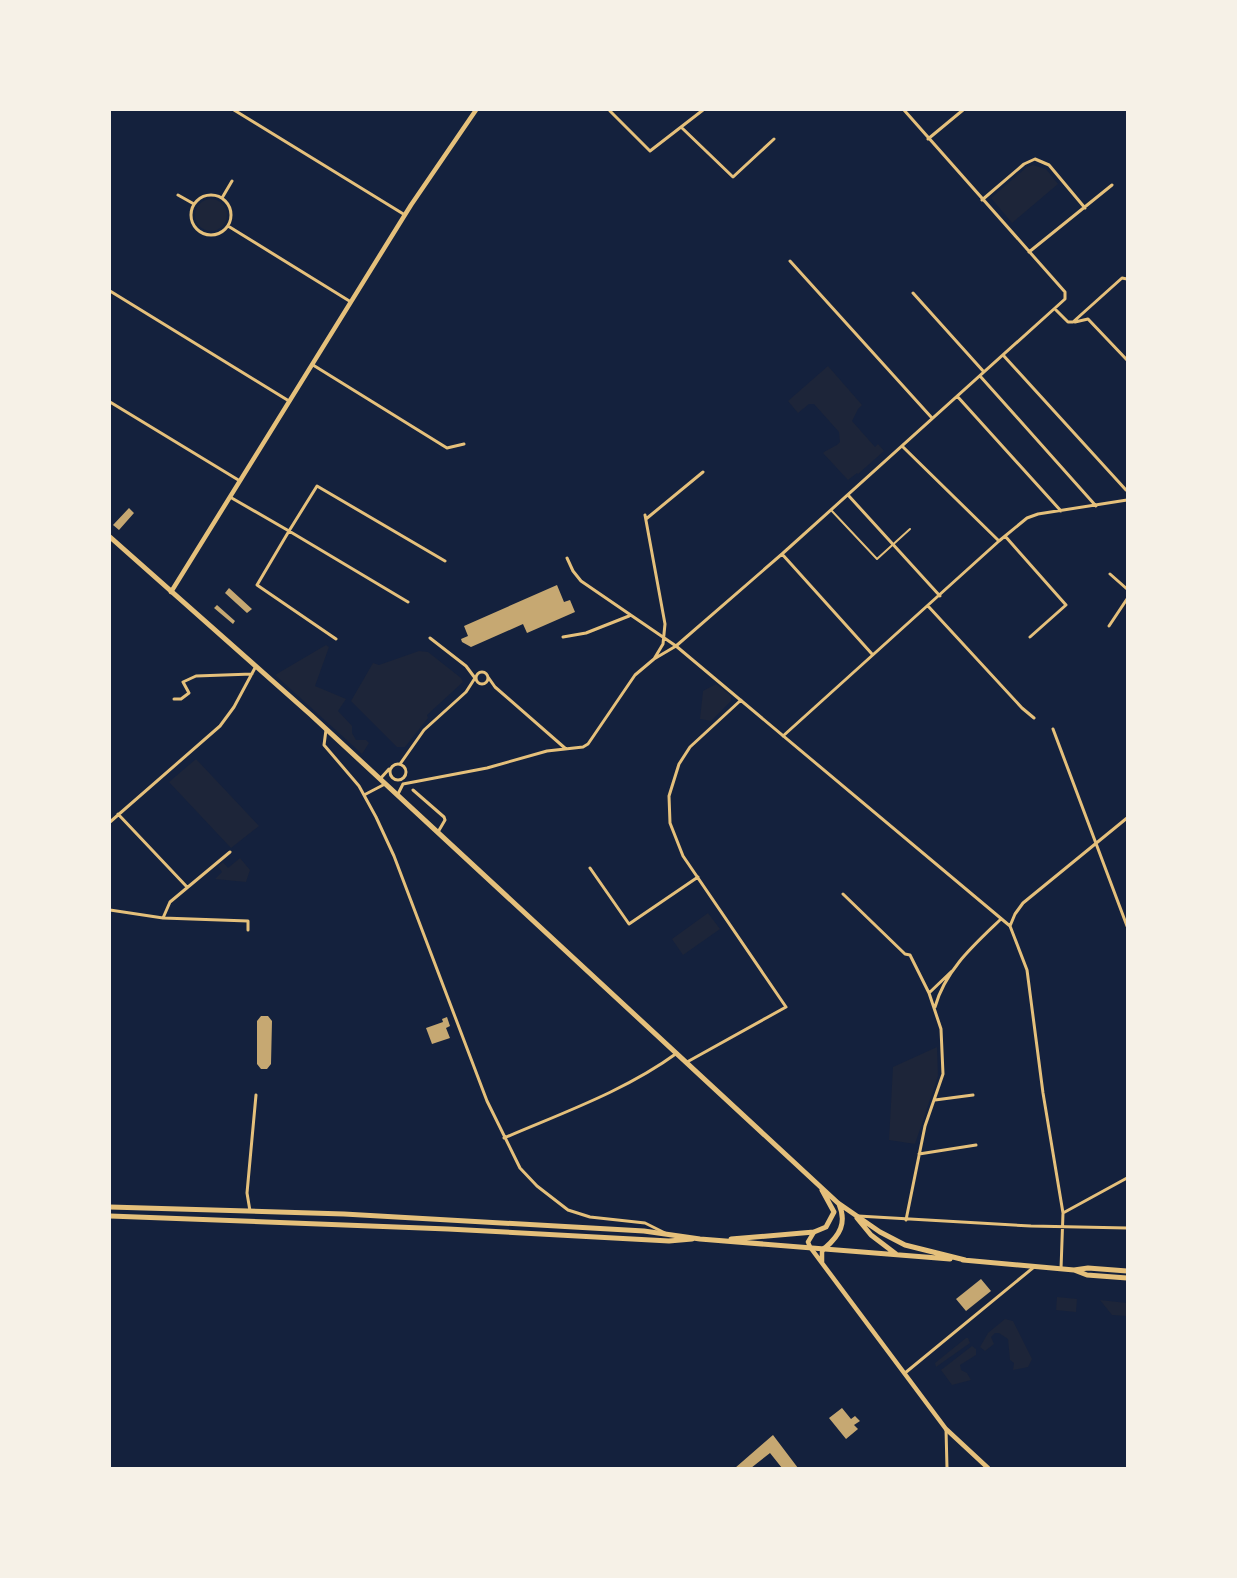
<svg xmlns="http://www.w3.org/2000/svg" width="1237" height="1578" viewBox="0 0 1237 1578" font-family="Manrope,sans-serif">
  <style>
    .green { fill: #1d2539 }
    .building { fill: #c6a872 }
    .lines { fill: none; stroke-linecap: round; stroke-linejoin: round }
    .service { stroke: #e5c07b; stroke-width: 2 }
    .minor { stroke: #e5c07b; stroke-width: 3 }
    .secondary { stroke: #e5c07b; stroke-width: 4.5 }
    .primary { stroke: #e5c07b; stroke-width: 5 }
  </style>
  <rect width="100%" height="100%" fill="#14213d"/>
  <path class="green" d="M1033 165 1046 169 1058 184 1012 223 991 198 1027 167Z
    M195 215a16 16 0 1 1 32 0a16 16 0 1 1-32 0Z
    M828 366 862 405 858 409 852 421 875 447 878 444 884 451 858 474 857 473 848 480 823 453C829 448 836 447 840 442L839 432 814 404H809L798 413 788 401Z
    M326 645 329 647 315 686 346 699 338 711 352 726V733L356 740H366L369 743 362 754 275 675Z
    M419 651 428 652 461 678 463 682 427 715 428 718 405 747H397L351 701 373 663 379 665Z
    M716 684 731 696V701L711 721 700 719 703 691Z
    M196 759 259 826 231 848 169 782Z
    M240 858 250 870 246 882 215 879 222 872 218 866 223 862 228 868Z
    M708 913 720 929 683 955 672 939Z
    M937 1047 938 1076 915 1144 889 1140 893 1067Z
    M1057 1297 1077 1299 1076 1312 1056 1310Z
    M1100 1300 1127 1303V1316L1112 1315Z
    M1005 1319 1013 1321 1032 1359 1028 1367 1013 1370 1014 1363 1010 1360 1008 1339 999 1333H995L991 1337 994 1344 985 1351 980 1347 988 1333Z
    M966 1338H968L970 1343 936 1367 935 1363Z
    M972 1346 976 1349V1355L960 1365 961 1370 967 1373 971 1380 952 1385 941 1370Z"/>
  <path class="building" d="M129 508 134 513 119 530 113 525Z
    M557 585 564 602 570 600 575 612 527 633 523 624 471 647 462 642 461 639 468 636 464 626Z
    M229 588 252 609 247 613 225 593Z
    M217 605 235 621 233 624 214 608Z
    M261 1016H268L272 1021 271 1064 267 1069H261L257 1064V1021Z
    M447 1017 450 1026 446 1028 450 1038 432 1044 426 1028 443 1022 442 1019Z
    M981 1279 991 1291 966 1311 956 1299Z
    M842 1408 851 1419 855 1416 860 1421 854 1425 858 1429 846 1439 829 1418Z
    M773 1435 798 1468H782L770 1453 751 1468H735Z"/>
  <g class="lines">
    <path class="service" d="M831 510 877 559 910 529"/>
    <path class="minor" d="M234 110 405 215
      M610 111 650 151 703 110
      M681 127 733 177 774 139
      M928 139 963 110
      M178 195 194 204
      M191 215a20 20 0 1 1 40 0a20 20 0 1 1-40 0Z
      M222 198 232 181
      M982 200 1024 164 1035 159 1049 165 1085 208
      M228 226 351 302
      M1029 252 1112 185
      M790 261 932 418
      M110 291 289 401
      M913 293 984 372
      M1055 309 1068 322H1073L1122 278 1127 279
      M1075 322 1088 319 1127 360
      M1003 355 1126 490
      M313 365 447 448 464 444
      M980 376 1096 506
      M957 396 1061 511
      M110 402 240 481
      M902 446 999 541
      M848 495 940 596
      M230 497 289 531 317 486 445 561
      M646 519 703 472
      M1005 536 1066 605 1030 637
      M782 554 872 654
      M567 558 573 571 581 581 676 646 1010 926 1027 970 1043 1093 1063 1213 1061 1269
      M1110 574 1127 589
      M928 606 1022 708 1034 718
      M1109 626 1127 599
      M563 637 586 633 629 616
      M336 639 257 585 289 531 408 602
      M654 659 676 646 782 554 1065 299V292L904 110
      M476 678a6 6 0 1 1 12 0a6 6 0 1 1-12 0Z
      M488 677 495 687 566 749
      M174 699H181L189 693 183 682 196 676 252 674
      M1053 729 1127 926
      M326 730 324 745 359 786 376 817 394 856 487 1101 520 1168 537 1186 568 1210 590 1217 645 1223 665 1233
      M783 736 999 541 1027 518 1038 514 1127 500
      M390 772a8 8 0 1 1 16 0a8 8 0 1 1-16 0Z
      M400 764 424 730 466 692 475 678 466 666 430 638
      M380 779 389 769
      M413 790 444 817 445 820 438 832
      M398 794 403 784 487 768 547 751 583 747 588 744 635 675 654 659 663 644 665 624 645 515
      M364 795 385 784
      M118 814 187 887
      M110 822 220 726 234 707 256 666
      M590 868 629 924 698 877
      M843 894 905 954 910 955 929 993 941 1029 943 1074 925 1126 906 1220
      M110 910 163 918 248 921V930
      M163 918 170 902 230 852
      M1010 926 1015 914 1023 903 1127 818
      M929 993 952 971
      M935 1007C945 970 975 944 1001 919
      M687 1062 786 1007 683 856 670 823 669 796 679 764 690 747 741 700
      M935 1100 973 1095
      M504 1138C562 1113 625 1091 677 1053
      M919 1154 976 1145
      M250 1211 247 1193 256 1095
      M1063 1213 1127 1178
      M858 1216 1031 1226 1127 1228
      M905 1373 1034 1267
      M946 1429 947 1468"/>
    <path class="secondary" d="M171 592 411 205 476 110
      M814 1232 808 1242 810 1247 946 1429 988 1468
      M822 1262V1252L824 1248"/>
    <path class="primary" d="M110 537 311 715 838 1203 880 1232 905 1245 965 1260
      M110 1207 344 1214 644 1231 700 1239 950 1259
      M110 1216 448 1229 669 1241 692 1239
      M857 1218 871 1235 896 1254
      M731 1239 814 1232 826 1227 834 1212 822 1190
      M825 1248C840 1235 847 1223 839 1204
      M963 1260 1074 1270 1088 1268 1127 1271
      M1074 1270 1087 1275 1127 1278"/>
  </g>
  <rect width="1237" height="1578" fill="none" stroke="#f6f1e7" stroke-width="222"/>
</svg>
